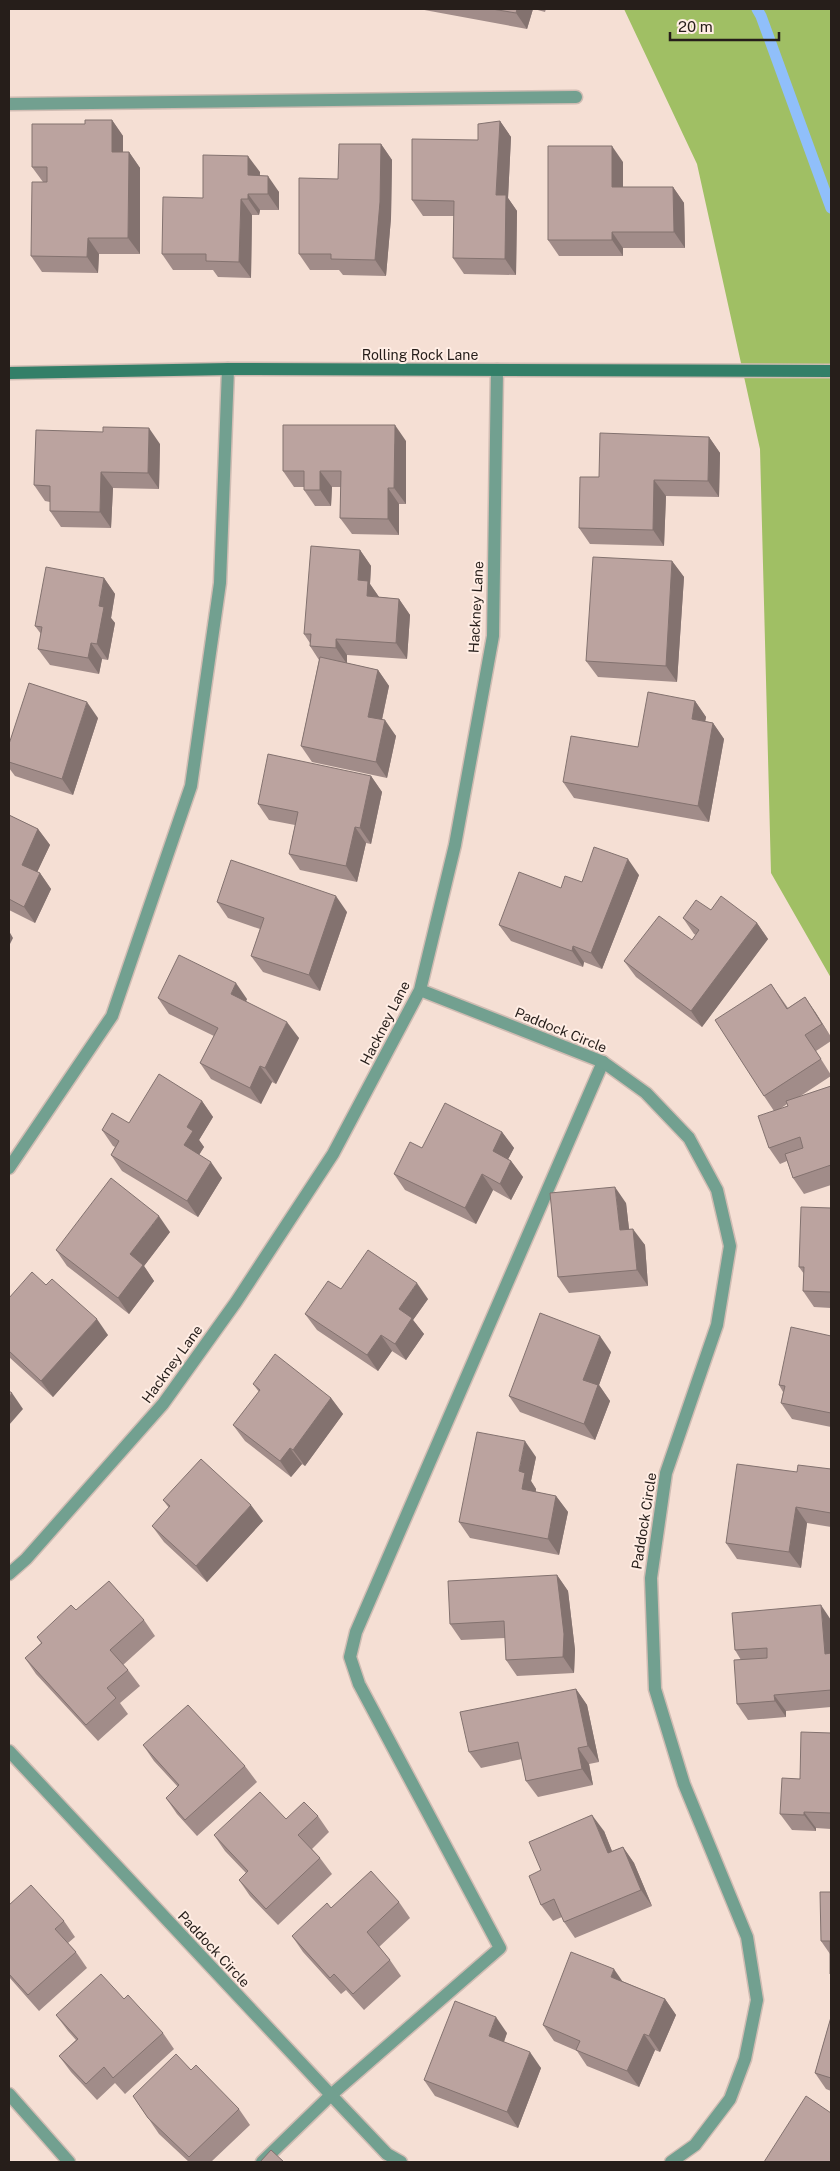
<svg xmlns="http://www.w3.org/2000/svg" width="840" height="2171" viewBox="0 0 840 2171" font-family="'Public Sans',sans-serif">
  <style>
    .forest { fill: #a0bf64 }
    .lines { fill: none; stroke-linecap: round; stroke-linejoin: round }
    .stream { stroke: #90bffa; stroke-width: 11 }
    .lane-casing { stroke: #d0bcb3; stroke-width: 15 }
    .street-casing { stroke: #d0bcb3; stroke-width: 15 }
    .secondary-casing { stroke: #d0bcb3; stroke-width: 15 }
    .lane { stroke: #72a090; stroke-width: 12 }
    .street { stroke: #72a090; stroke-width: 12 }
    .secondary { stroke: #337f68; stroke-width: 12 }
    .wall { fill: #a18c89; fill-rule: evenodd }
    .shaded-wall { fill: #83726f }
    .building { fill: #bba39f; stroke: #83726f }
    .labels { text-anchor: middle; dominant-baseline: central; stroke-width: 4; stroke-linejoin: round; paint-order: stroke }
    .street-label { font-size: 14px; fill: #261e1a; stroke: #ffede4 }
  </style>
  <rect width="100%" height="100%" fill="#f5dfd4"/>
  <path class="forest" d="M624 9H831V978L771 873 760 449 697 164Z"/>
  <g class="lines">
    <path class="stream" d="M757 9 761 16 831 208"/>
    <defs>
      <path id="lane" d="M9 104 576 97
        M9 1168 112 1016 191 786 220 583 228 369
        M9 2094 69 2162
        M262 2162 331 2095 500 1948 359 1684 350 1657 356 1632 603 1062"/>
      <path id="street" d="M420 990 603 1062 646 1093 689 1138 717 1190 730 1246 717 1325 666 1473 651 1578 655 1689 684 1784 747 1937 757 2000 745 2059 730 2099 695 2145 671 2162
        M9 1574 26 1559 163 1404 236 1302 333 1154 420 990 455 845 493 636 497 370
        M9 1751 331 2095 387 2154 401 2162"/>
      <path id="secondary" d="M9 373 228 369 831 371"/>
    </defs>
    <use href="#lane" class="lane-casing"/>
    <use href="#street" class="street-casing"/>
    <use href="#secondary" class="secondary-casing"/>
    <use href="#lane" class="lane"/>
    <use href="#street" class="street"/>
    <use href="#secondary" class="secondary"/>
  </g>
  <path class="wall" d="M419 9H533L527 29Z
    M534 9H546L545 12Z
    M112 120 123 136V152H129L140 168V254H99L98 273 42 272 31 256 43 182 32 167 85 124Z
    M500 121 511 137 508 198 517 211 516 275 464 274 453 258 454 216H423L412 200Z
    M381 144 392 160 391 218 386 276 343 275 339 270H310L299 254 338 179Z
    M623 162V187H673L684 203 685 248H623V256H559L548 240Z
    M260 172V176L279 192V210H260L259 215H252L251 278 218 277 213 270H173L162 254 203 198Z
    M709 437 720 453 719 497 666 496 664 546 590 544 579 528 599 477Z
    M406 441V504H399V535L352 534 340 518 341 487H332L331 506H315L304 490V487H294L283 471Z
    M160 444 159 489 113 488 111 528 61 527 50 511V502L45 501 34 485Z
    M360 550 371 566 370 584 379 597 399 599 410 615 407 659 347 655V663L378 670 389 686 382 720 396 736 387 778 312 762 301 746 319 660 310 646V643L304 634Z
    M672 561 684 577 677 682 598 677 586 661Z
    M104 578 115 594 111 618 115 623 108 660 102 659 99 674 50 665 38 649 41 634 35 626Z
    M695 701 706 717 705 721 713 723 724 739 709 822 574 798 563 782 638 747Z
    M98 718 73 795 15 776 9 768V744Z
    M371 776 382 792 371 844 366 843 357 882 300 870 289 854 295 825 269 820 258 804Z
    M9 815 38 829 50 845 37 872 40 873 51 889 35 923 9 910Z
    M639 875 602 969 584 962 583 967 511 941 499 925 561 888 582 882Z
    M217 902 347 912 320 991 263 972 251 956 260 929 228 918Z
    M711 910 757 923 768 939 702 1027 636 977 624 961 692 940 696 935 694 934 683 918Z
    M771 984 788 1008 805 997 831 1037V1041L816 1051 831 1075V1076L799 1097 831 1086V1185L804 1194 793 1178 787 1161 780 1164 769 1148 774 1111 764 1096ZM787 1104 788 1106 780 1109Z
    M158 998 247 999 246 1001 299 1038 276 1084 272 1082 261 1104 211 1079 200 1063 214 1036 169 1014Z
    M202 1101 213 1117 199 1140 204 1147 199 1155 222 1178 198 1217 122 1171 111 1155 115 1147 113 1146 102 1130 129 1123Z
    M502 1132 514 1148 508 1159 511 1161 523 1177 511 1200 493 1190 476 1224 405 1190 394 1174 422 1148Z
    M626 1203 629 1229 645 1245 648 1286 569 1293 558 1277Z
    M831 1208V1308L814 1307 803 1291 804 1274 799 1267Z
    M170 1232 144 1266 154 1281 129 1314 67 1266 56 1250Z
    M341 1289 428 1299 413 1320 424 1334 406 1360 392 1351 378 1371 317 1330 305 1314Z
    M9 1298 108 1335 53 1397 9 1357Z
    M831 1336V1427L792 1419 781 1403 783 1392 779 1385Z
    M611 1352 599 1385 610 1401 595 1440 520 1412 509 1396Z
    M253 1384 331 1398 343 1414 305 1466 302 1464 291 1477 245 1441 233 1425 259 1392Z
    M536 1457 531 1481 536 1489V1492L556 1496 568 1512 559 1555 470 1538 459 1522Z
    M831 1469V1527L807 1523 801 1568 737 1559 726 1543 797 1472Z
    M163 1500 263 1521 207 1582 164 1542 152 1526 169 1508Z
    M557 1575 568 1591 575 1650 574 1673 517 1676 506 1660 505 1638 461 1640 450 1624Z
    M76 1610 144 1620 155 1636 123 1665 128 1670 140 1686 120 1703 128 1714 98 1741 36 1674 25 1658 41 1643 37 1637Z
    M831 1620V1707L786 1711V1717L748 1720 737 1704 741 1660 735 1650Z
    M576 1689 587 1705 599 1762 589 1764 593 1785 538 1797 526 1781 522 1759 481 1768 469 1752Z
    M831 1733V1829L816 1828V1831L792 1830 780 1814 800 1779Z
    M143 1745 245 1766 257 1782 197 1836 177 1814 166 1798 178 1787 154 1761Z
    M318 1816 329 1832 312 1849 320 1858 332 1874 278 1925 250 1896 239 1880 246 1873 225 1851 214 1835 286 1819Z
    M604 1831 612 1851 623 1847 634 1863 652 1906 575 1938 564 1922 562 1917 553 1921 541 1905V1870Z
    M831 1892V1975L830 1974V1954L821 1941Z
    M399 1902 410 1918 379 1947 390 1960 401 1976 364 2010 346 1990 341 1994 303 1952 292 1936 331 1908Z
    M9 1905 64 1921 75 1937 68 1943 76 1952 87 1968 39 2011 9 1977Z
    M622 1981 665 1999 676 2015 660 2052 655 2050 639 2087 587 2066 577 2051 554 2041 543 2025Z
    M124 1999 163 2033 174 2049 125 2094 115 2083 97 2100 71 2072 59 2056 76 2040 68 2031 56 2015Z
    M831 2017V2091L826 2089 815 2073Z
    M507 2033 504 2042 541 2068 518 2128 435 2096 424 2080Z
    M191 2070 239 2109 250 2125 211 2162H189L159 2134 133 2096Z"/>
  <path class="shaded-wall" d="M517 9H533L527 29 516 13Z
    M112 120 123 136V168L112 152Z
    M500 121 511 137 508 198 517 211 516 275 505 259 496 195Z
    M381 144 392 160 391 218 386 276 375 260Z
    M612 146 623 162V203L612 187Z
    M129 152 140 168V254L128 238Z
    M248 156 260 172 259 191 248 175Z
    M268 176 279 192V210L268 194Z
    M673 187 684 203 685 248 674 232Z
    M248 194 260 210 259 215 248 199Z
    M241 199 252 215 251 278 239 262Z
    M612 232 623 248V256L612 240Z
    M88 238 99 254 98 273 87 257Z
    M395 425 406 441V504L394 488Z
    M149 428 160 444 159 489 148 473Z
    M709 437 720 453 719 497 708 481Z
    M320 471 332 487 331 506 320 490Z
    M101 472 113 488 111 528 100 512Z
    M654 480 666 496 664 546 653 530Z
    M388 488 399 504V535L388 519Z
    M360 550 371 566 370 584 379 597 367 596 358 580Z
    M672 561 684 577 677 682 666 666Z
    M104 578 115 594 111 618 115 623 108 660 97 644 99 606Z
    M399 599 410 615 407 659 396 643Z
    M336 639 347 655V664L336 648Z
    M91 643 102 659 99 674 88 658Z
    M378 670 389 686 379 733 368 717Z
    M695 701 706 717 703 735 692 719Z
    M87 702 98 718 73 795 62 779Z
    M385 720 396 736 387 778 376 762Z
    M713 723 724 739 709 822 698 806Z
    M371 776 382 792 371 844 360 828Z
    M355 827 366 843 357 882 346 866Z
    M38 829 50 845 33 881 22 865Z
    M628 859 639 875 602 969 591 953Z
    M40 873 51 889 35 923 24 907Z
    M336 896 347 912 320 991 309 975Z
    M757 923 768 939 702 1027 691 1011Z
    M9 931 13 938 9 946Z
    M573 946 584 962 583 967 572 951Z
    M236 983 247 999 242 1010 231 994Z
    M805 997 816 1013 831 1037 822 1024Z
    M287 1022 299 1038 276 1084 265 1068Z
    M260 1066 272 1082 261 1104 250 1088Z
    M202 1101 213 1117 199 1140 204 1147 195 1161 184 1145 187 1127Z
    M502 1132 514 1148 504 1167 493 1151Z
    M511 1161 523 1177 511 1200 500 1184Z
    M211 1162 222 1178 198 1217 187 1201Z
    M482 1174 493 1190 476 1224 465 1208Z
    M615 1187 626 1203 631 1246 620 1230Z
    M159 1216 170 1232 144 1266 154 1281 129 1314 118 1298 130 1254Z
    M633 1229 645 1245 648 1286 637 1270Z
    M417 1283 428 1299 413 1320 424 1334 406 1360 395 1344 399 1309Z
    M97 1319 108 1335 53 1397 41 1381Z
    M381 1335 392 1351 378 1371 367 1355Z
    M600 1336 611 1352 599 1385 610 1401 595 1440 584 1424 583 1380Z
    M12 1393 23 1409 9 1425V1397Z
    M331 1398 343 1414 305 1466 293 1450Z
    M525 1441 536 1457 531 1481 536 1489 533 1505 522 1489 519 1471Z
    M290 1448 302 1464 291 1477 280 1461Z
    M556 1496 568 1512 559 1555 548 1539Z
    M251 1505 263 1521 207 1582 196 1566Z
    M796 1507 807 1523 801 1568 789 1552Z
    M557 1575 568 1591 575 1650 574 1673 563 1657Z
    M821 1605 831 1620V1663L825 1654Z
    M576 1689 587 1705 599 1762 588 1746Z
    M774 1695 786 1711V1717L775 1701Z
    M578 1748 589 1764 593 1785 582 1769Z
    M804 1812 816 1828V1831L804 1815Z
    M592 1815 604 1831 619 1869 608 1853Z
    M623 1847 634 1863 652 1906 641 1890Z
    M614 1969 625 1985 611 1977Z
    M665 1999 676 2015 660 2052 649 2036Z
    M496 2017 507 2033 500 2052 489 2036Z
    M644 2034 655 2050 639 2087 627 2071Z
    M530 2052 541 2068 518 2128 507 2112Z"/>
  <path class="building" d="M492 9H517L516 13Z
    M85 120H112V152H129L128 238H88L87 257 31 256 32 182H47V167H32V124H85Z
    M500 121 496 195H506L505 259 453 258 454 201 412 200V139L478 140V124Z
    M339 144H381L380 202 375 260 331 259V254H299V178L338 179Z
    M548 146H612V187H673L674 232H612V240H548Z
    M203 155 248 156V175L268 176V194H248V199H241L239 262 206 261V254H162L163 197 203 198Z
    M283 425H395L394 488H388V519L340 518 341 471H320V490H304V471H283Z
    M103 427 149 428 148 473 101 472 100 512 50 511V486L34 485 36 430 103 432Z
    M600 433 709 437 708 481 654 480 653 530 579 528 580 477H599Z
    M311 546 360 550 358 580 368 581 367 596 399 599 396 643 336 639V648L310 646 311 634H304Z
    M593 557 672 561 666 666 586 661Z
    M46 567 104 578 99 606 104 607 97 644 91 643 88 658 38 649 42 627 35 626Z
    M320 657 378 670 368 717 385 720 376 762 301 746Z
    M29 683 87 702 62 779 9 762V744Z
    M648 692 695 701 692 719 713 723 698 806 563 782 571 736 638 747Z
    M268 754 371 776 360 828 355 827 346 866 289 854 298 812 258 804Z
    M9 815 38 829 22 865 40 873 24 907 9 899Z
    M594 847 628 859 591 953 573 946 572 951 499 925 519 872 561 888 565 876 582 882Z
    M231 860 336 896 309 975 251 956 264 918 217 902Z
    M721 896 757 923 691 1011 624 961 659 916 692 940 699 930 683 918 696 900 711 910Z
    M179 955 236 983 231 994 287 1022 265 1068 260 1066 250 1088 200 1063 218 1028 158 998Z
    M771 984 787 1009 805 997 822 1024 805 1035 821 1059 764 1096 715 1020Z
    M159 1074 202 1101 187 1127 193 1131 184 1145 211 1162 187 1201 111 1155 119 1141 102 1130 112 1113 129 1123Z
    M831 1086V1165L793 1178 785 1154 803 1148 800 1137 769 1148 758 1116 788 1106 786 1101Z
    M445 1103 502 1132 493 1151 511 1161 500 1184 482 1174 465 1208 394 1174 410 1142 422 1148Z
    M111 1178 159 1216 130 1254 143 1265 118 1298 56 1250Z
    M615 1187 620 1230 633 1229 637 1270 558 1277 550 1193Z
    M801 1207 831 1208V1292L803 1291 804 1267H799Z
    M368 1250 417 1283 399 1309 412 1318 395 1344 381 1335 367 1355 305 1314 328 1281 341 1289Z
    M32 1272 46 1285 52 1279 97 1319 41 1381 9 1351V1298Z
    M540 1313 600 1336 583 1380 598 1385 584 1424 509 1396Z
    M791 1327 831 1336V1413L781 1403 785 1386 779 1385Z
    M275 1354 331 1398 293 1450 290 1448 280 1461 233 1425 260 1390 253 1384Z
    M9 1391 12 1393 9 1397Z
    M477 1432 525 1441 519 1471 525 1473 522 1489 556 1496 548 1539 459 1522Z
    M201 1459 251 1505 196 1566 152 1526 170 1506 163 1500Z
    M737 1464 797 1472 798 1465 831 1469V1513L796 1507 789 1552 726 1543Z
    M557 1575 564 1634 563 1657 506 1660 504 1621 450 1624 448 1581Z
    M109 1581 144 1620 110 1650 128 1670 107 1688 116 1698 86 1725 25 1658 42 1643 37 1637 71 1605 76 1610Z
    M821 1605 825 1654 831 1653V1690L774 1695 775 1701 737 1704 734 1660 767 1658V1648L735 1650 732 1613Z
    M576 1689 588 1746 578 1748 582 1769 526 1781 518 1742 469 1752 460 1712Z
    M188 1705 245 1766 185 1820 166 1798 179 1785 143 1745Z
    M801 1732 831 1733V1813L804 1812V1815L780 1814 782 1778 800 1779Z
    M260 1792 286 1819 304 1802 318 1816 298 1835 320 1858 266 1909 239 1880 248 1871 214 1835Z
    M592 1815 608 1853 623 1847 641 1890 564 1922 554 1899 541 1905 529 1876 541 1870 529 1842Z
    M371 1871 399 1902 367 1932 390 1960 353 1994 334 1974 330 1978 292 1936 327 1903 331 1908Z
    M31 1885 64 1921 55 1929 76 1952 28 1995 9 1974V1905Z
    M820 1892H831V1974H830V1941H821Z
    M571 1952 614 1969 611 1977 665 1999 649 2036 644 2034 627 2071 576 2050 580 2041 543 2025Z
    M101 1974 124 1999 128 1995 163 2033 113 2078 104 2067 86 2084 59 2056 78 2039 56 2015Z
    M455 2001 496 2017 489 2036 530 2052 507 2112 424 2080Z
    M831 2017V2078L815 2073Z
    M176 2054 191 2070 196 2065 239 2109 189 2157 148 2118 133 2096Z
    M806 2096 831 2113V2162H764Z
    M271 2150 284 2162H260Z"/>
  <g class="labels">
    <g class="street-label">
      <text x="420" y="355">Rolling Rock Lane</text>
      <text transform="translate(476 607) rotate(-87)">Hackney Lane</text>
      <text transform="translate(385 1023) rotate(-63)">Hackney Lane</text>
      <text transform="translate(561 1030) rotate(22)">Paddock Circle</text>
      <text transform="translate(172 1364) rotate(-54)">Hackney Lane</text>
      <text transform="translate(644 1521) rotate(-81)">Paddock Circle</text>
      <text transform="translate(214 1949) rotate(47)">Paddock Circle</text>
    </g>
  </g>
  <rect width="840" height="2171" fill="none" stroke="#261e1a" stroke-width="20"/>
  <path d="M670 32v8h109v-8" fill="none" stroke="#261e1a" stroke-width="2.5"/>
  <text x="678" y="32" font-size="15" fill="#261e1a" stroke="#ffede4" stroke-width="4" paint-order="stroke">20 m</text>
</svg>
